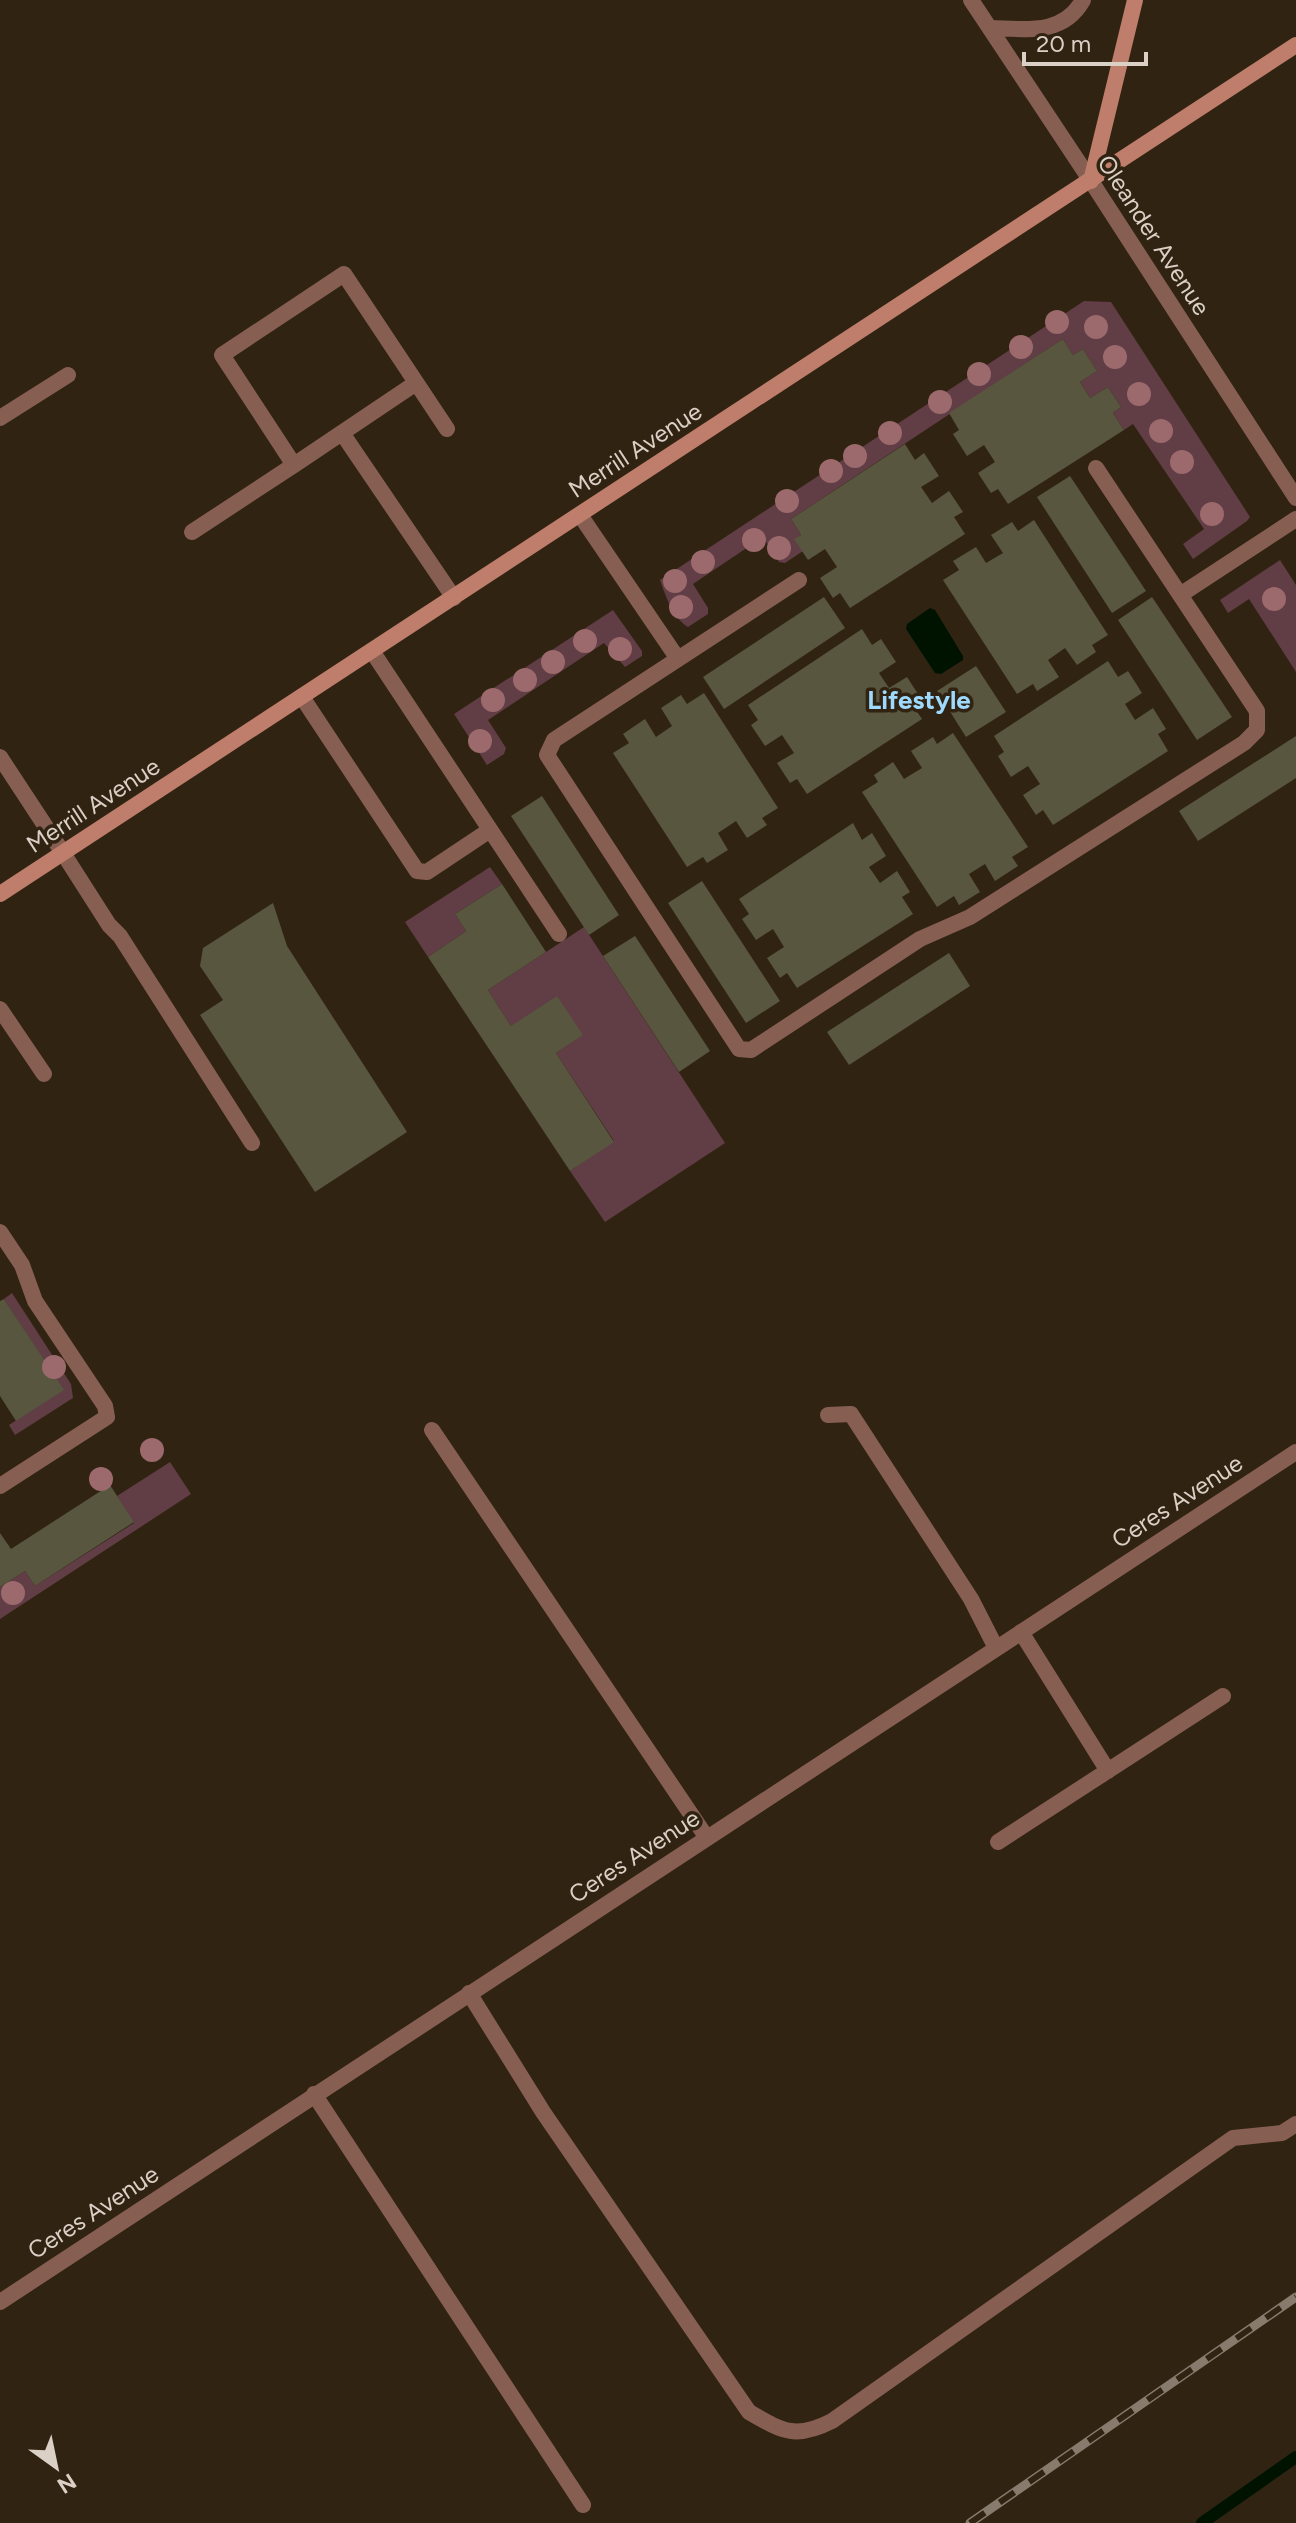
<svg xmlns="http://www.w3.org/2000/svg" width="1296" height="2523" viewBox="0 0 1296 2523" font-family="Figtree,sans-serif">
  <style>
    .green { fill: #613d45 }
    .water { fill: #001300 }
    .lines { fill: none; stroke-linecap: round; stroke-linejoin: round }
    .stream { stroke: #001300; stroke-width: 12 }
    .building { fill: #58563f }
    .service { stroke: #875f52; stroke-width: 16 }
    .minor { stroke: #875f52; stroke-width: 16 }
    .tertiary { stroke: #875f52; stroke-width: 16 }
    .secondary { stroke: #be7e6b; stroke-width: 16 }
    .rail-casing { stroke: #877b6d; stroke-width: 9 }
    .rail { stroke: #312312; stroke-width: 6; stroke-dasharray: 18; stroke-linecap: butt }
    .tree { fill: #9c6a6c }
    .labels { text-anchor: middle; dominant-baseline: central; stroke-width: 7; stroke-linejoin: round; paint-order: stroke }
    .street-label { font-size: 24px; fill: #dad0c6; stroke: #312312 }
    .neighbourhood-label { font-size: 26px; font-weight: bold; fill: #9edaff; stroke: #312312 }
  </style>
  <rect width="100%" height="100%" fill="#312312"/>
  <path class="green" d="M1084 301 1111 302 1250 517 1247 521 1193 559 1183 544 1204 529 1133 424 1124 430 1113 413 1121 407 1108 387 1090 398 1080 382 1097 371 1083 349 1073 355 1063 339 791 519 801 535 795 539 803 551 785 563 779 562 763 537 693 584 708 608V614L688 627C673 618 666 597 660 580Z
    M1280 560 1296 585V672L1249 599 1228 613 1220 600Z
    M613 610 642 651V656L625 667 604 643 488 720 506 748 504 754 487 765 454 714Z
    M490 867 502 884 455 914 466 931 428 957 405 922Z
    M584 927 725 1143 605 1222 570 1171 614 1141 556 1053 582 1035 511 1026 488 990Z
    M12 1293 71 1384 73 1398 15 1435 9 1425 63 1390 4 1299Z
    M170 1462 191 1494 0 1619V1587L25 1571 35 1586 134 1523 117 1496Z"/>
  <path class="water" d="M930 608 935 610 963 656V660L941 674 935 673 906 629 907 624Z"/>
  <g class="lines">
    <path class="stream" d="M1202 2523 1296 2457"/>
  </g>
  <path class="building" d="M1063 339 1073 355 1083 349 1097 371 1080 382 1090 398 1108 387 1121 407 1113 413 1124 430 1008 504 998 489 991 493 978 473 995 462 984 445 967 456 953 434 959 430 949 413Z
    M905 444 915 460 924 453 939 476 921 487 932 503 949 491 963 512 954 517 965 534 850 608 840 593 833 598 820 578 837 567 825 549 808 560 794 539 801 535 791 519Z
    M1070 476 1146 591 1112 613 1037 497Z
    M1034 520 1108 635 1092 645 1096 652 1077 665 1065 648 1048 660 1059 677 1037 691 1033 684 1017 694 943 580 959 570 953 561 976 547 986 563 1003 553 991 535 1012 522 1018 531Z
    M824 597 845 628 724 709 703 677Z
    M1152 597 1232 717 1197 740 1118 620Z
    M862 629 872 645 881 639 896 662 879 673 889 688 907 677 920 697 911 703 922 719 807 794 797 779 790 783 777 763 794 753 782 735 765 746 751 725 758 720 748 705Z
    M1108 661 1118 677 1128 671 1142 693 1125 704 1135 720 1153 708 1166 729 1158 734 1168 751 1053 825 1043 810 1036 815 1023 795 1040 784 1028 766 1011 777 998 756 1004 752 994 736Z
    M976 666 1006 712 966 737 937 691Z
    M704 693 778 808 762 818 767 825 747 838 736 821 718 833 728 850 707 863 703 857 687 867 613 753 629 743 623 734 645 719 656 737 672 726 661 708 681 695 687 704Z
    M953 733 1028 847 1012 857 1018 866 995 881 985 864 969 874 980 892 959 905 954 896 937 907 862 792 878 782 874 775 893 762 904 779 922 768 911 751 933 737 937 744Z
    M1296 736V778L1198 841 1179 811Z
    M542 796 619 915 589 935 511 816Z
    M853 823 862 840 872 833 886 856 869 867 880 883 897 871 910 892 902 897 913 914 797 988 787 973 780 978 767 958 784 947 773 929 756 940 742 919 749 914 739 899Z
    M702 881 780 1001 746 1023 668 903Z
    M502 884 546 952 488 990 511 1026 557 996 583 1035 556 1053 614 1142 570 1171 428 957 466 931 455 914Z
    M273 903 287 946 407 1132 315 1192 200 1015 223 1000 200 966 203 948Z
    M635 936 710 1051 679 1072 603 956Z
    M949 953 970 986 849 1065 827 1032Z
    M4 1299 64 1390 16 1421 0 1396V1301Z
    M110 1485 134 1522 35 1586 25 1571 0 1587V1533L11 1549Z"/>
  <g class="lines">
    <path class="service" d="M416 383 294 465 222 355 344 274 447 429
      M0 418 68 375
      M342 433 454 598
      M580 515 678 659
      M192 532 294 465
      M799 580 554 740 547 755 739 1049 751 1050 920 939 970 917 1244 743 1257 730V711L1096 468
      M1180 595 1296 519
      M372 651 559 934
      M302 697 417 871 427 872 490 830
      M63 853 109 925 120 936 252 1143
      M0 1009 44 1074
      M0 1232 22 1265 35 1301 105 1406 107 1417 0 1486
      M828 1415 851 1414 971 1599 996 1648
      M432 1430 707 1838
      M1021 1632 1108 1771
      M998 1842 1223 1696
      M469 1993 543 2112 749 2412C782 2431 795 2440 832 2421L1233 2138 1282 2133 1296 2124
      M314 2094 583 2505"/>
    <path class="minor" d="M1091 181 1296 498
      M0 757 63 853
      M0 2302 1296 1452"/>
    <path class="tertiary" d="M971 0 1091 181
      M990 28C1025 29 1063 36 1083 0"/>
    <path class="secondary" d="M1091 181 1135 0
      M0 894 1296 45"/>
    <defs>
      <path id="rail" d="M970 2523 1296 2297"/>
    </defs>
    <use href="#rail" class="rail-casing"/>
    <use href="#rail" class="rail"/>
  </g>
  <g class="tree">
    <circle cx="1057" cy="322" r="12"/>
    <circle cx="1096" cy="327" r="12"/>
    <circle cx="1021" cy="347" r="12"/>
    <circle cx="1115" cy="357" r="12"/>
    <circle cx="979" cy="374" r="12"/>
    <circle cx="1139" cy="394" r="12"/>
    <circle cx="940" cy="402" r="12"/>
    <circle cx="1161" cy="431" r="12"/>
    <circle cx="890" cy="433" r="12"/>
    <circle cx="855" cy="456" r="12"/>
    <circle cx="1182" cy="462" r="12"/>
    <circle cx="831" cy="471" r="12"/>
    <circle cx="787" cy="501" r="12"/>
    <circle cx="1212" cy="514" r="12"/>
    <circle cx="754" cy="540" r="12"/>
    <circle cx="779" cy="548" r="12"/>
    <circle cx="703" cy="562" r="12"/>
    <circle cx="675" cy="581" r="12"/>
    <circle cx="1274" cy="599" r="12"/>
    <circle cx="681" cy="607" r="12"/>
    <circle cx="585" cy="641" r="12"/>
    <circle cx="620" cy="649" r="12"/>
    <circle cx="553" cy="662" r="12"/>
    <circle cx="525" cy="680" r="12"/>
    <circle cx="493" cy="700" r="12"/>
    <circle cx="480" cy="741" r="12"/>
    <circle cx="54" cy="1367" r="12"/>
    <circle cx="152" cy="1450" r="12"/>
    <circle cx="101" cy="1479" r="12"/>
    <circle cx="13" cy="1593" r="12"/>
  </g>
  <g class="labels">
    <g class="street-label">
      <text transform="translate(1154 235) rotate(57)">Oleander Avenue</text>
      <text transform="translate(635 450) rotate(-33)">Merrill Avenue</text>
      <text transform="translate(93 805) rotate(-33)">Merrill Avenue</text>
      <text transform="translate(1177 1501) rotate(-33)">Ceres Avenue</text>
      <text transform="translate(634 1856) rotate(-33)">Ceres Avenue</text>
      <text transform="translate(93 2212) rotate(-33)">Ceres Avenue</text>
    </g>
    <g class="neighbourhood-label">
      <text x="919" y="700">Lifestyle</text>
    </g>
  </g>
  <g transform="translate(56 2467) rotate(147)" stroke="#312312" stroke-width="6" paint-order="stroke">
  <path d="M0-6L14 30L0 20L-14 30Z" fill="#dad0c6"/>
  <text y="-12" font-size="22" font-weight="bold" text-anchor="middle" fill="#dad0c6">N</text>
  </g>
  <path d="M1024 52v12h122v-12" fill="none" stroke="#dad0c6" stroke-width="4"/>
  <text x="1036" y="52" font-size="24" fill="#dad0c6" stroke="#312312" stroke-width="6" paint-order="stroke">20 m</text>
</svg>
